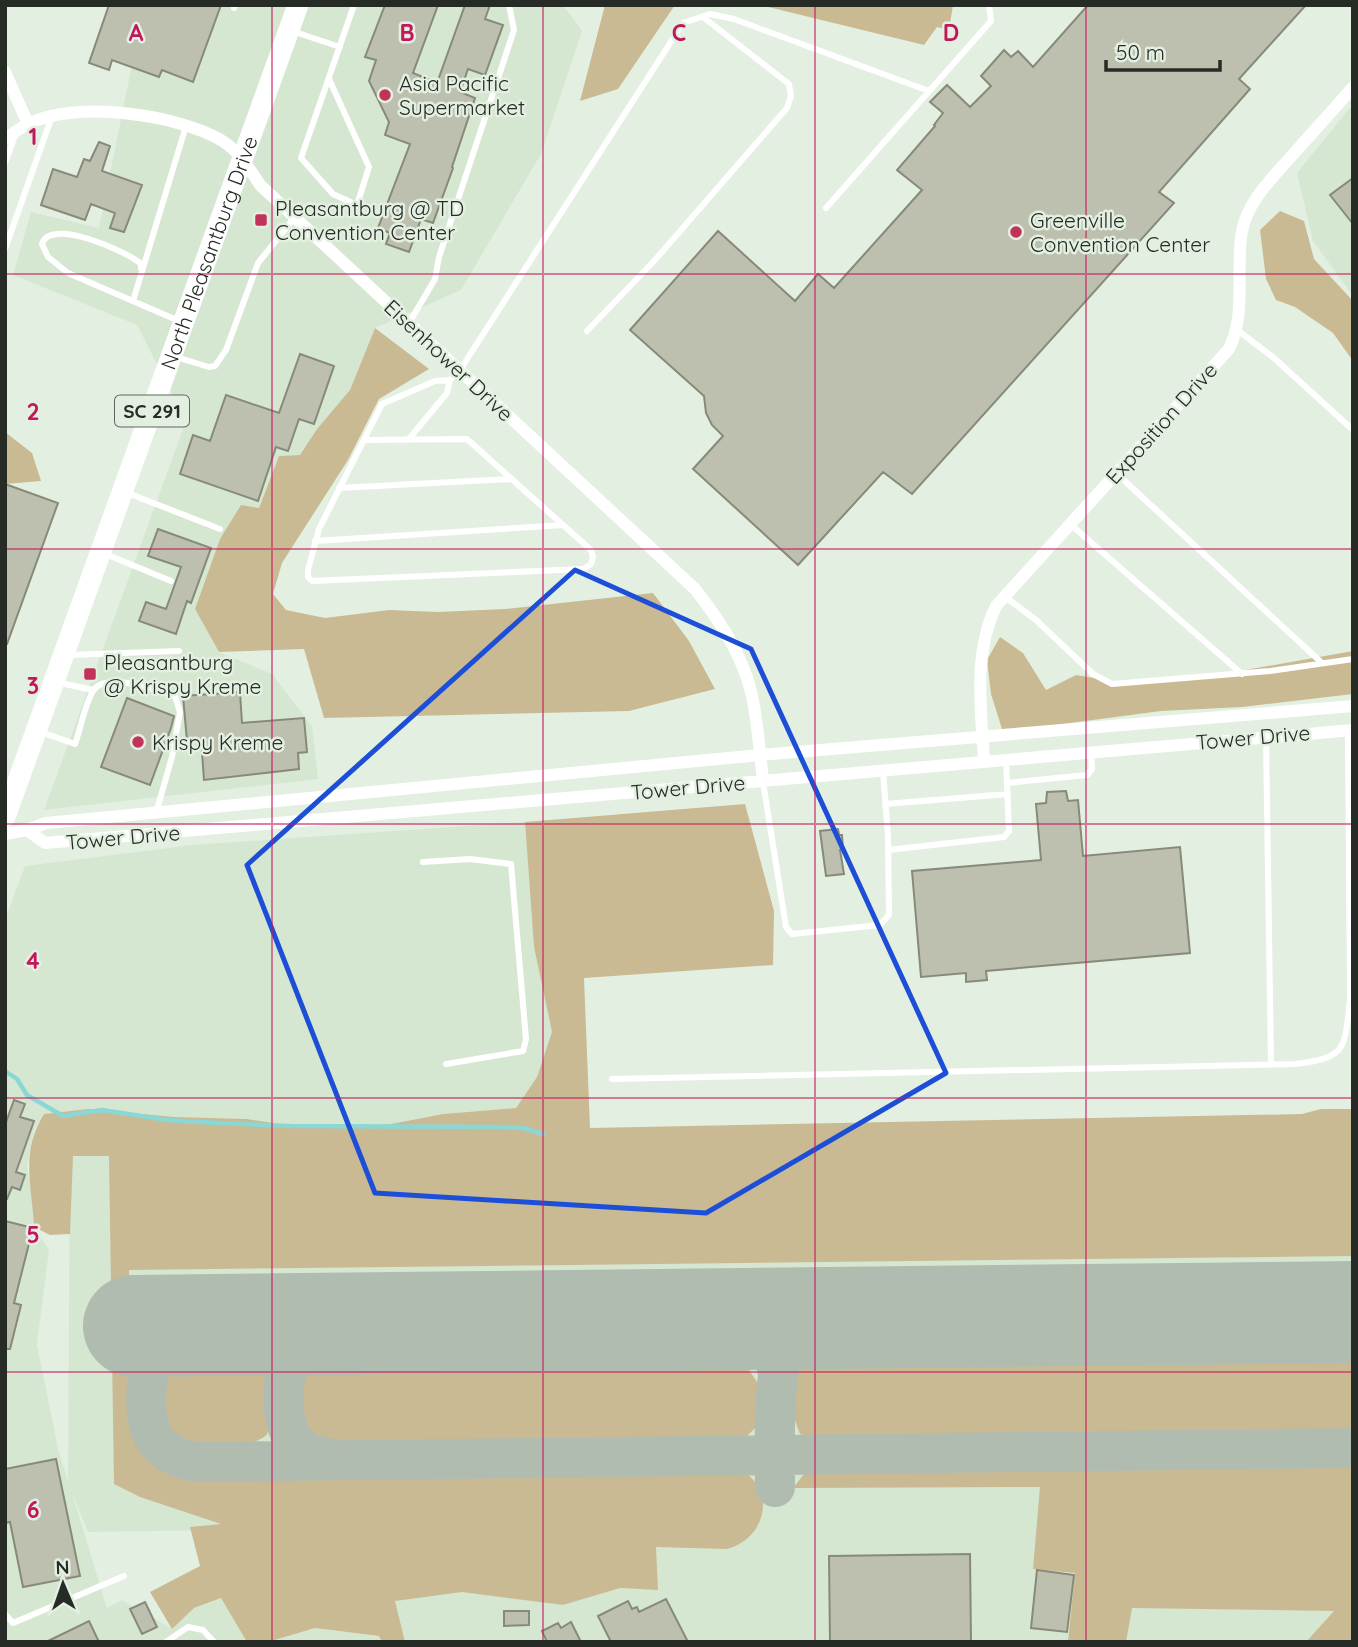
<svg xmlns="http://www.w3.org/2000/svg" width="1358" height="1647" viewBox="0 0 1358 1647" font-family="Quicksand,sans-serif">
  <style>
    .built { fill: #d5e7d1; fill-rule: evenodd }
    .green { fill: #caba93 }
    .lines { fill: none; stroke-linecap: round; stroke-linejoin: round }
    .stream { stroke: #8bd7d5; stroke-width: 4.5 }
    .taxiway { stroke: #b1bcb0; stroke-width: 40 }
    .runway { stroke: #b1bcb0; stroke-width: 102 }
    .building { fill: #bdc0ae; stroke: #878a79; stroke-width: 2 }
    .lane { stroke: #fff; stroke-width: 6 }
    .street { stroke: #fff; stroke-width: 12 }
    .primary { stroke: #fff; stroke-width: 21 }
    .marked { fill: none; stroke: #1d4ed8; stroke-width: 5; stroke-linejoin: round }
    .grid { fill: none; stroke: #c2185b; stroke-width: 2; stroke-opacity: 0.55 }
    .poi-dot { fill: #c2335a; stroke: #e3f0e1; stroke-width: 2.5 }
    .labels { text-anchor: middle; dominant-baseline: central; stroke-width: 5; stroke-linejoin: round; paint-order: stroke }
    .shield { fill: #e3f0e1; stroke: #5f665d; stroke-width: 2 }
    .shield-label { font-size: 19px; font-weight: bold; fill: #262b25 }
    .poi-label { font-size: 21px; fill: #262b25; stroke: #e3f0e1; text-anchor: start }
    .street-label { font-size: 21px; fill: #262b25; stroke: #e3f0e1 }
    .grid-label { font-size: 23px; text-anchor: middle; font-weight: bold; fill: #c2185b; stroke: #e3f0e1; stroke-width: 5; stroke-linejoin: round; paint-order: stroke }
  </style>
  <rect width="100%" height="100%" fill="#e3f0e1"/>
  <path class="built" d="M144 5H563L582 31 541 154 461 290 375 328 350 390 317 429 300 455 279 456 259 508 220 539 195 609 219 652 272 674 312 726 318 779 44 810 186 421 137 325 13 275 31 212 99 228Z
    M1353 104V296L1313 241 1297 173Z
    M525 822 534 947 552 1032 537 1077 516 1108 443 1114 386 1125 299 1127 247 1119 175 1117 88 1109 44 1114 34 1130 27 1167 32 1192 34 1227 49 1250 37 1345 59 1453 68 1481 70 1140 548 1136 1353 1123V1642H405L394 1601 434 1595 398 1594 361 1528 88 1532 72 1493 107 1608 122 1600 171 1628 194 1608 222 1598 247 1642H5V920L25 866 192 845ZM601 1593 563 1605 489 1595 600 1593Z
    M315 1628 379 1636 382 1642H268Z"/>
  <path class="green" d="M605 5H675L618 89 580 101Z
    M760 5H953L949 30 937 27 924 45Z
    M1280 211 1304 221 1314 259 1353 301V361L1333 333 1295 307 1276 300 1266 279 1260 230Z
    M375 328 429 369 379 399 348 460 282 563 273 594 286 610 325 618 389 610 438 612 505 609 653 593 689 641 715 689 629 711 324 718 304 649 219 652 195 609 220 539 241 505 259 508 279 456 300 455 317 429 350 390Z
    M5 432 32 453 41 481 5 484Z
    M1000 637 1023 653 1046 690 1076 675 1118 682 1200 678 1353 651V694L1242 707 1161 711 1032 728 1002 729 991 694 987 660Z
    M745 804 774 911 773 965 584 978 590 1128 1302 1114 1321 1109H1353V1256L129 1270 131 1407C136 1445 143 1458 178 1473L736 1468C777 1484 769 1538 727 1549L656 1547 658 1590 620 1588 563 1605 462 1592 395 1601 405 1642H382L379 1636 315 1628 268 1642H247L221 1598 194 1608 172 1629 150 1592 200 1566 190 1527 221 1524 140 1497 114 1484 109 1156H73L70 1234 50 1235 34 1227C32 1185 20 1152 44 1114L88 1109 175 1117 247 1119 299 1127 386 1125 443 1114 516 1108 537 1077 552 1032 534 947 525 822Z
    M1353 1360V1433L825 1441 800 1434C788 1404 789 1396 800 1366Z
    M747 1367 763 1391V1408L759 1424 746 1437 725 1441 331 1446C294 1439 294 1405 299 1374Z
    M267 1374C274 1396 272 1413 267 1435 251 1446 234 1448 215 1446 206 1446 196 1446 187 1444 156 1437 159 1399 162 1375Z
    M1353 1464V1642H1306L1334 1611 1132 1608 1126 1642H1068L1075 1573 1033 1569 1040 1487 793 1488 805 1473Z"/>
  <g class="lines">
    <path class="stream" d="M5 1071 17 1079 27 1095 63 1116 102 1110 167 1120 198 1122 290 1126 505 1127 523 1128 543 1134"/>
    <path class="taxiway" d="M1276 1313 1353 1308
      M730 1319C762 1327 772 1342 778 1373
      M192 1326C181 1328 170 1331 162 1339 150 1352 149 1369 147 1385 143 1426 151 1454 196 1462L1353 1448
      M335 1459C320 1457 305 1454 295 1442 276 1418 281 1354 305 1334 314 1327 326 1326 336 1324
      M775 1487C775 1453 771 1361 790 1336 799 1324 814 1321 828 1318"/>
    <path class="runway" d="M134 1326 1353 1312"/>
  </g>
  <path class="building" d="M109 5H221L193 82 162 70 159 77 112 60 109 70 89 63Z
    M385 5H438L413 73 437 83 465 5H490L485 19 503 25 485 75 468 69 460 92 475 98 452 167 453 168 433 223 421 219 409 252 386 244 390 233 378 228 410 144 385 135 389 122 369 81 376 60 365 57Z
    M1088 5H1306L1239 79 1250 89 1159 192 1174 203 912 494 883 472 798 565 693 469 723 436 712 425 706 413 704 396 630 330 718 231 795 301 818 274 834 288 922 190 897 170 935 126 934 125 943 113 930 102 947 85 970 107 991 86 981 76 1004 50 1011 57 1018 51 1033 67Z
    M99 142 110 146 102 171 142 185 124 232 110 228 115 213 91 204 85 220 41 205 53 169 77 177 84 159 90 161Z
    M1353 178V224L1330 195Z
    M300 354 334 366 314 424 299 419 288 451 276 447 258 501 180 474 193 435 210 441 226 395 279 413Z
    M5 484 58 503 7 644H5Z
    M158 529 211 548 191 603 187 601 176 634 139 621 146 602 166 609 181 567 148 556Z
    M240 692 242 723 304 718 307 752 298 753 299 769 204 780 201 739 187 741 183 696Z
    M127 698 174 716 171 728 150 785 101 767Z
    M1066 791 1068 801 1078 800 1083 856 1180 847 1190 953 986 971 987 980 966 982V973L921 977 912 871 1041 860 1036 804 1046 803 1047 792Z
    M838 829 839 835H842L843 850H840L844 874 826 876 820 831Z
    M14 1100 25 1104 20 1117 34 1121 16 1172 25 1175 20 1190 12 1187 7 1199H5V1125Z
    M5 1221 33 1228 14 1303 21 1305 10 1349H5Z
    M56 1459 80 1576 23 1587 10 1522 5 1523V1469Z
    M970 1554 971 1642H830L829 1556Z
    M1037 1570 1074 1575 1067 1632 1031 1628Z
    M666 1599 688 1642H611L598 1616 628 1601 632 1609 637 1607 639 1612Z
    M145 1602 157 1627 142 1634 130 1609Z
    M504 1611H529V1625L504 1626Z
    M89 1621 99 1642H46Z
    M571 1622 581 1642H547L542 1631 558 1623 561 1628Z"/>
  <g class="lines">
    <path class="lane" d="M234 8 235 5
      M292 31 340 47
      M329 79 369 167 357 205 333 194 301 158 354 5
      M5 163 16 133
      M826 208 991 21 989 5
      M5 249 52 116
      M141 269V264C127 251 49 217 42 244L48 257 68 273 179 321
      M133 301 186 126
      M409 323 435 279 439 257 514 30 509 5
      M1236 329 1274 358 1353 430
      M587 331 655 260 787 108 791 96 789 84 703 17
      M176 357 209 367 215 366 226 350 258 263 295 217
      M364 440 467 439 591 550 593 557 591 564 583 569 312 581 308 577V570L319 529 382 404 435 381 450 380 460 370 683 23 710 14 734 19 929 91
      M408 440 447 393 450 380
      M1116 473 1322 663
      M339 488 512 479
      M125 492 220 529
      M1070 524 1242 674
      M315 541 563 525
      M103 553 171 581
      M1004 596 1036 620 1093 674 1112 684 1270 671 1353 659
      M69 655 179 651
      M56 682 93 690
      M38 731 75 744C81 728 84 706 93 691 105 671 157 690 175 696L180 712 172 757 156 813
      M1266 738 1271 1065
      M763 782 786 927 792 934 880 925 889 915 888 836 883 771
      M1007 783 1087 775 1092 769 1091 751
      M885 804 1008 794
      M888 850 1004 837 1009 831 1006 761
      M423 862 470 859 511 864 526 1039 523 1051 446 1064
      M612 1079 1296 1064C1348 1057 1344 1049 1350 1000L1348 730
      M5 1614 13 1623 124 1576
      M166 1642 188 1627 203 1630 214 1642"/>
    <path class="street" d="M5 72 28 124
      M5 139C12 134 20 128 28 124 75 100 176 114 221 140 239 151 249 168 260 185L695 589C716 616 736 645 747 678 757 707 759 749 763 780
      M984 760C981 709 973 654 996 606L1229 349C1247 312 1235 270 1242 231 1248 199 1275 176 1295 152 1315 130 1334 109 1353 87
      M27 830 45 843 1353 730
      M5 834 27 830 46 823 760 755 1353 706"/>
    <path class="primary" id="s1" d="M5 817 298 5"/>
  </g>
  <path class="marked" d="M575 570 751 649 946 1073 706 1213 375 1193 247 865Z"/>
  <path class="grid" d="M272 5V1642M543 5V1642M815 5V1642M1086 5V1642M5 274H1353M5 549H1353M5 824H1353M5 1098H1353M5 1372H1353"/>
  <g class="poi-dot">
    <circle cx="385" cy="95" r="7"/>
    <rect x="254" y="213" width="14" height="14" rx="3.5"/>
    <circle cx="1016" cy="232" r="7"/>
    <rect x="83" y="667" width="14" height="14" rx="3.5"/>
    <circle cx="138" cy="742" r="7"/>
  </g>
  <g class="labels">
    <rect class="shield" x="115" y="395.5" width="74" height="31" rx="5"/>
    <g class="shield-label">
      <text x="152" y="411">SC 291</text>
    </g>
    <g class="poi-label">
      <text x="399" y="83">Asia Pacific<tspan x="399" dy="24">Supermarket</tspan></text>
      <text x="275" y="208">Pleasantburg @ TD<tspan x="275" dy="24">Convention Center</tspan></text>
      <text x="1030" y="220">Greenville<tspan x="1030" dy="24">Convention Center</tspan></text>
      <text x="104" y="662">Pleasantburg<tspan x="104" dy="24">@ Krispy Kreme</tspan></text>
      <text x="152" y="742">Krispy Kreme</text>
    </g>
    <g class="street-label">
      <text stroke="none"><textPath href="#s1" startOffset="600">North Pleasantburg Drive</textPath></text>
      <text transform="translate(449 360) rotate(43)">Eisenhower Drive</text>
      <text transform="translate(1161 423) rotate(-48)">Exposition Drive</text>
      <text transform="translate(1253 737) rotate(-5)">Tower Drive</text>
      <text transform="translate(688 787) rotate(-5)">Tower Drive</text>
      <text transform="translate(123 837) rotate(-5)">Tower Drive</text>
    </g>
  </g>
  <g class="grid-label">
    <text x="136" y="41">A</text>
    <text x="407" y="41">B</text>
    <text x="679" y="41">C</text>
    <text x="951" y="41">D</text>
    <text x="33" y="145">1</text>
    <text x="33" y="420">2</text>
    <text x="33" y="694">3</text>
    <text x="33" y="969">4</text>
    <text x="33" y="1243">5</text>
    <text x="33" y="1518">6</text>
  </g>
  <rect width="1358" height="1647" fill="none" stroke="#262b25" stroke-width="14"/>
  <g transform="translate(63 1584) rotate(358)" stroke="#e3f0e1" stroke-width="5" paint-order="stroke">
  <path d="M0-5L12 26L0 18L-12 26Z" fill="#262b25"/>
  <text y="-10" font-size="19" font-weight="bold" text-anchor="middle" fill="#262b25">N</text>
  </g>
  <path d="M1106 60v10h114v-10" fill="none" stroke="#262b25" stroke-width="3.5"/>
  <text x="1116" y="60" font-size="21" fill="#262b25" stroke="#e3f0e1" stroke-width="5" paint-order="stroke">50 m</text>
</svg>
